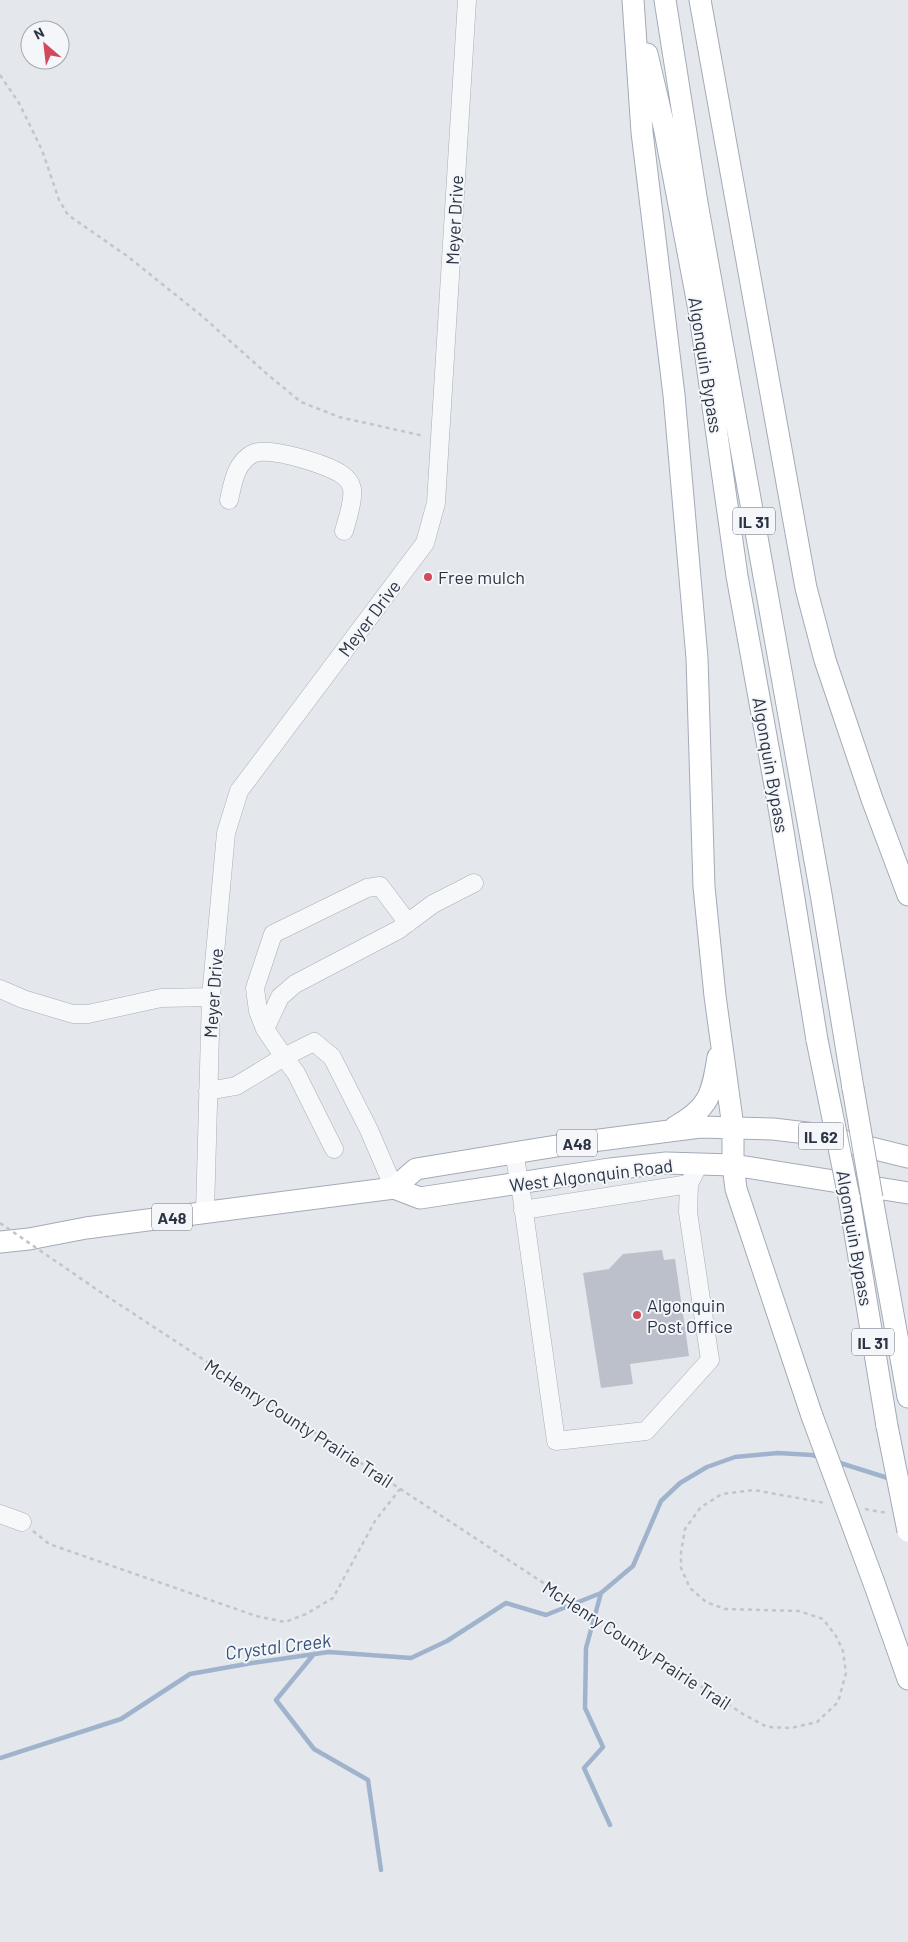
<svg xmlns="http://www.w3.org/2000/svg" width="908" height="1942" viewBox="0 0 908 1942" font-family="Barlow,sans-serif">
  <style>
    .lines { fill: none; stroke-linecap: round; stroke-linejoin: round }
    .stream { stroke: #9fb4cc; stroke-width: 4.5 }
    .building { fill: #bbc0ca }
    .minor-casing { stroke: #a9aeb7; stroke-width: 19 }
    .major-casing { stroke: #a3abb8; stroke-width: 23 }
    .path { stroke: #c2c5cb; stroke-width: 2.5; stroke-dasharray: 4 4; stroke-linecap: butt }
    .minor { stroke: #f7f8fa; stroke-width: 18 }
    .major { stroke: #fff; stroke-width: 21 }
    .major-bridge-casing { stroke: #a3abb8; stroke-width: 23; stroke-linecap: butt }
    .path-bridge { stroke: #c2c5cb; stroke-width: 2.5; stroke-dasharray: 4 4; stroke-linecap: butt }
    .major-bridge { stroke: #fff; stroke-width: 21 }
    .poi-dot { fill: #d1495b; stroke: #f4f6f9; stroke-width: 2 }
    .labels { text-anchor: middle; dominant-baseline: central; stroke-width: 4; stroke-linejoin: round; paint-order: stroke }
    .shield { fill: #f4f6f9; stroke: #676e7b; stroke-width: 1 }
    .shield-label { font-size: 16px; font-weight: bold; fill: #2b3445 }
    .street-label { font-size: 18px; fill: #2b3445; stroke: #f4f6f9 }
    .poi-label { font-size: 18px; fill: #2b3445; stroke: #f4f6f9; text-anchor: start }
    .water-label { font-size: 19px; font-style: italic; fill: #34527a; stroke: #f4f6f9 }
  </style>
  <rect width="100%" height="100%" fill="#e4e7ec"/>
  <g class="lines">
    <path class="stream" d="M837 1462 891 1479
      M601 1593 586 1648 585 1708 603 1747 584 1768 610 1825
      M314 1654 276 1700 314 1749 368 1780 381 1870
      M0 1758 121 1719 190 1674 252 1663 329 1652 411 1658 447 1641 506 1603 546 1615 601 1593 633 1566 661 1501 680 1483 707 1467 735 1457 778 1453 812 1455 820 1457"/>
  </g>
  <path class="building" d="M662 1250 664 1260 675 1259 689 1356 630 1364 633 1384 601 1388 583 1273 609 1269 623 1254Z"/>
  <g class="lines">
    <defs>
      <path id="minor" d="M229 500C233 483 235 464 252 454 267 445 328 465 341 474 347 478 351 483 352 489 354 499 347 521 344 531
        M0 989 23 999 73 1014H88L161 998 211 997
        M265 1029 258 1011 255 988 273 934 367 888 380 886 408 923
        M208 1091 236 1086 284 1057 265 1029 280 997 295 984 398 930 433 904 474 883
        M334 1149 296 1073 284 1057 314 1042 332 1057 369 1130 394 1188
        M514 1152 522 1198 556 1441 646 1431 710 1360 688 1212 689 1184 699 1164
        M523 1210 689 1184
        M205 1212 211 997 226 833 239 791 425 543 436 503 467 0
        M0 1514 22 1522"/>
      <path id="major" d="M633 0 642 132 674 395 697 658 704 887 715 996 733 1127V1165L736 1189 812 1416
        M665 0 697 203 821 894 853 1088
        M700 0 806 588 825 660 872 799 908 895
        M647 54 665 131 700 315 737 576 780 813 817 1040
        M675 1127C709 1108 712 1095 718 1057
        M394 1188 416 1169 569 1144 700 1127 773 1129 815 1134 908 1157
        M849 1197 887 1426
        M872 1198 908 1397
        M0 1242 29 1239 86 1228 394 1188 420 1198 610 1169 666 1163 733 1165 908 1193
        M874 1583 908 1679"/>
    </defs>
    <use href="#minor" class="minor-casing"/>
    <use href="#major" class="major-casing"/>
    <path class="path" d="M0 75 19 103 42 150 59 200 68 215 127 256 202 316 267 374 301 402 339 417 424 436
      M99 1291 743 1714 767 1727 791 1728 817 1722 838 1702 846 1673 843 1651 836 1636 823 1619 799 1611 725 1609 706 1602 690 1588 681 1568V1552L685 1529 701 1507 722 1494 754 1490 825 1503
      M865 1509 887 1513
      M33 1531 49 1544 256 1616 285 1622 306 1614 333 1598 375 1521 400 1489"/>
    <use href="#minor" class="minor"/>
    <use href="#major" class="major"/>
    <defs>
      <path id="major-bridge" d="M817 1040 849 1197
        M853 1088 872 1198
        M812 1416 874 1583
        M887 1426 908 1531"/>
    </defs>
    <use href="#major-bridge" class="major-bridge-casing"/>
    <path class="path-bridge" d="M0 1223 99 1291"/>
    <use href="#major-bridge" class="major-bridge"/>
  </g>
  <g class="poi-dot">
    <circle cx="428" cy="577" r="5"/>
    <circle cx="637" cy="1315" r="5"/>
  </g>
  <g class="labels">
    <g class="shield">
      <rect x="733" y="507.5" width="42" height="27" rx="4"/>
      <rect x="798.5" y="1122.5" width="45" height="27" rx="4"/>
      <rect x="557" y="1129.5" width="40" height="27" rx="4"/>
      <rect x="152" y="1203.5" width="40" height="27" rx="4"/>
      <rect x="852" y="1328.5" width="42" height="27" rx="4"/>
    </g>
    <g class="shield-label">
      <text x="754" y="521">IL 31</text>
      <text x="821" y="1136">IL 62</text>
      <text x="577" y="1143">A48</text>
      <text x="172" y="1217">A48</text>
      <text x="873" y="1342">IL 31</text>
    </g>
    <g class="street-label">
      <text transform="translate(454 220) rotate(-87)">Meyer Drive</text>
      <text transform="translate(706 365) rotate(81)">Algonquin Bypass</text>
      <text transform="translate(369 618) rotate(-53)">Meyer Drive</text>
      <text transform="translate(771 765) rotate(80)">Algonquin Bypass</text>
      <text transform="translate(213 993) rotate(-86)">Meyer Drive</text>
      <text transform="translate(591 1175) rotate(-7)">West Algonquin Road</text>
      <text transform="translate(855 1238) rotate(80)">Algonquin Bypass</text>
      <text transform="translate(299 1423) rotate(33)">McHenry County Prairie Trail</text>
      <text transform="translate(637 1645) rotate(33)">McHenry County Prairie Trail</text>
    </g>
    <g class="poi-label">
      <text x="438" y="577">Free mulch</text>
      <text x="647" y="1305">Algonquin<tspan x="647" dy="21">Post Office</tspan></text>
    </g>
    <g class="water-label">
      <text transform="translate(278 1646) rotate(-7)">Crystal Creek</text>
    </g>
  </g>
  <g transform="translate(45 45) rotate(332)"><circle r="24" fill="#f4f6f9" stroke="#a4a8b1"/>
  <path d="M0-4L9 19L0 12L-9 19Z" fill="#d1495b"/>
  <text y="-8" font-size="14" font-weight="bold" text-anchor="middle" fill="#2b3445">N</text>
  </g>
</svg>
